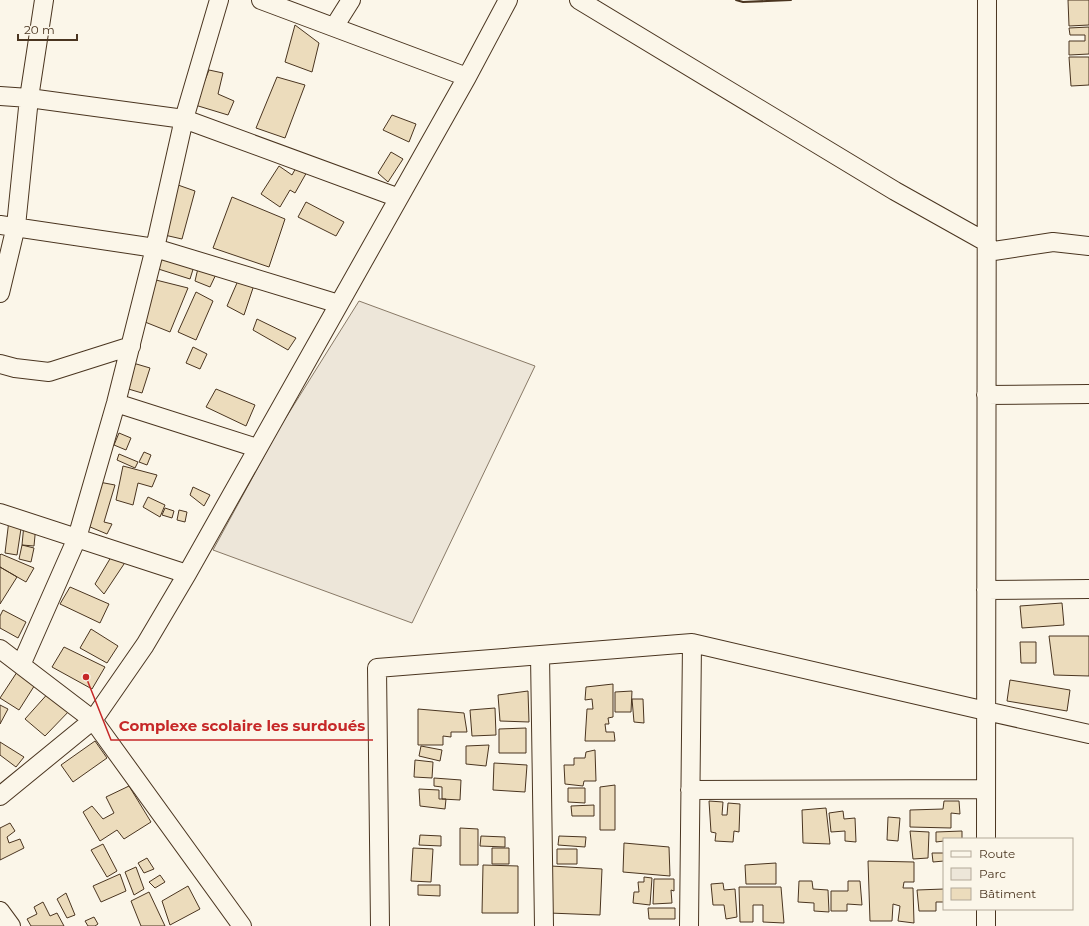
<svg xmlns="http://www.w3.org/2000/svg" width="1089" height="926" viewBox="0 0 1089 926" font-family="Montserrat,sans-serif">
  <style>
    .green { fill: #ede6d9; stroke: #887966 }
    .building { fill: #ecdcbc; stroke: #4a3520 }
    .lines { fill: none; stroke-linecap: round; stroke-linejoin: round }
    .street-casing { stroke: #4a3520; stroke-width: 20 }
    .street { stroke: #fbf6e9; stroke-width: 18 }
    .wall { stroke: #4a3520; stroke-width: 2 }
    .leader { fill: none; stroke: #c62828; stroke-width: 1.5 }
    .callout-dot { fill: #c62828; stroke: #fbf6e9; stroke-width: 1.5 }
    .callout-label { font-size: 15px; text-anchor: middle; font-weight: bold; fill: #c62828; stroke: #fbf6e9; stroke-width: 3; stroke-linejoin: round; paint-order: stroke }
  </style>
  <rect width="100%" height="100%" fill="#fbf6e9"/>
  <path class="green" d="M359 301 535 366 412 623 213 550 280 427Z"/>
  <path class="building" d="M1068 0H1089V25L1069 26Z
    M295 25 319 43 312 72 285 62Z
    M1089 27V54L1069 55V41H1085V35H1070L1069 28Z
    M1069 57H1089V85L1071 86Z
    M209 70 223 73 218 94 234 101 228 115 195 105Z
    M277 77 305 85 285 138 256 128Z
    M392 115 416 124 409 142 383 130Z
    M391 152 403 159 388 182 378 173Z
    M298 164 308 170 295 193 290 190 280 207 261 194 279 166 292 175Z
    M178 185 195 191 182 239 160 234Z
    M232 197 285 219 269 267 213 248Z
    M306 202 344 222 336 236 298 217Z
    M156 251 195 263 190 279 152 267Z
    M199 264 218 270 210 287 195 281Z
    M240 276 255 282 244 315 227 306Z
    M148 278 188 288 170 332 140 320Z
    M196 292 213 301 196 340 178 332Z
    M257 319 296 338 288 350 253 330Z
    M193 347 207 354 200 369 186 363Z
    M133 363 150 368 142 393 125 388Z
    M216 389 255 405 246 426 206 407Z
    M119 433 131 438 126 450 114 445Z
    M144 452 151 455 147 465 139 462Z
    M119 454 138 462 135 468 117 460Z
    M123 466 157 475 152 487 138 483 133 505 116 500Z
    M99 482 115 485 104 522 112 524 107 534 83 524Z
    M193 487 210 495 204 506 190 495Z
    M148 497 165 505 160 517 143 507Z
    M165 508 174 511 172 518 162 515Z
    M179 510 187 512 185 522 177 520Z
    M9 520 22 522 17 555 5 553Z
    M24 524 36 525 34 546 22 545Z
    M22 545 34 548 31 562 19 559Z
    M114 552 128 558 104 594 95 584Z
    M1 554 34 568 26 582 0 567V555Z
    M0 567 17 577 0 604Z
    M70 587 109 604 100 623 60 604Z
    M1062 603 1064 625 1022 628 1020 606Z
    M3 610 26 622 18 638 0 628V616Z
    M91 629 118 646 107 663 80 648Z
    M1049 636H1089V676L1054 675Z
    M1020 642H1036V663H1021Z
    M64 647 105 667 92 689 52 667Z
    M21 666 38 680 19 710 0 698Z
    M1010 680 1070 690 1067 711 1007 701Z
    M613 684V717L608 718 609 724H605L606 732H614L615 741H585L587 709H593L592 699 585 700 586 687Z
    M51 690 72 708 45 736 25 719Z
    M528 691 529 722 500 721 498 695Z
    M632 691 631 712H615V692Z
    M632 699H643L644 723 634 722Z
    M0 705 8 709 0 724Z
    M495 708 496 735 472 736 470 710Z
    M418 709 464 713 467 732H451V737L443 736V745H418Z
    M526 728V753H499V729Z
    M95 741 107 758 73 782 61 765Z
    M0 742 24 757 16 767 0 755Z
    M489 745 486 766 466 764V746Z
    M421 746 442 750 440 761 419 756Z
    M595 750 596 781H584L583 786 565 784 564 765H574V758H585L586 752Z
    M415 760 433 762 432 778 414 777Z
    M494 763 527 765 525 792 493 790Z
    M434 778 461 780 460 800 442 799V787L434 786Z
    M615 785V830H600V787Z
    M129 786 151 822 124 839 117 830 100 841 83 812 92 806 103 819 114 813 106 797Z
    M568 788H585V803L568 802Z
    M419 789 439 790V799H446L445 809 420 806Z
    M709 801 723 802 722 815H727L728 803 740 804 739 832 734 831 733 842 715 841 716 833 711 832Z
    M944 801H959L960 814 951 813V828L910 827V810L943 809Z
    M594 805V816H572L571 806Z
    M826 808 830 844 803 843 802 810Z
    M843 811 844 819 855 818 856 842 845 841V831L831 832 829 813Z
    M888 817 900 818 898 841 887 840Z
    M10 823 15 831 7 837 9 843 20 839 24 848 0 860V828Z
    M460 828 478 829V865H460Z
    M910 831 929 832 928 858 913 859Z
    M962 831V839H944V841L936 842V832Z
    M420 835 441 836V846L419 845Z
    M481 836 505 837V847L480 846Z
    M559 836 586 837 585 847 558 845Z
    M624 843 669 847 670 876 623 872Z
    M103 844 117 871 107 877 91 850Z
    M413 848 433 849 431 882 411 881Z
    M492 848H509V864H492Z
    M557 849H577V864H557Z
    M932 853H944V861L933 862Z
    M147 858 154 869 144 873 138 863Z
    M868 861 914 862V882H904L903 888H913L914 923 898 921 900 906 893 904 892 921H870Z
    M776 863V884H746L745 865Z
    M483 865 518 866V913H482Z
    M551 866 602 869 600 915 549 913Z
    M136 867 144 889 134 895 125 872Z
    M120 874 126 891 101 902 93 886Z
    M160 875 165 882 155 888 149 882Z
    M644 877 652 878 650 905 633 903 634 892H639L638 882H644Z
    M654 879H674V891L671 890 672 903 653 904Z
    M799 881H812L813 889 828 890 829 912 814 911V903L798 902Z
    M848 881H860L862 905 847 904V911H831V891H848Z
    M723 883 724 890 735 889 737 917 726 919 724 905H713L711 884Z
    M418 885H440V896L418 895Z
    M188 886 200 909 170 925 162 901Z
    M739 887H781L784 923 763 922V905H753V922H740Z
    M944 889V902H936V911H919L917 890Z
    M149 892 165 926H141L131 901Z
    M66 893 75 915 67 918 57 899Z
    M43 902 50 916 57 913 64 926H31L27 919 37 914 34 907Z
    M648 908H675V919H649Z
    M94 917 98 924 95 926H88L85 921Z"/>
  <g class="lines">
    <defs>
      <path id="street" d="M261 0 467 77
        M579 0 895 191 986 242
        M334 27 351 0
        M0 96 29 98 184 119 399 198
        M0 225 155 248 339 304
        M987 252 1053 242 1089 246
        M0 293 16 226 29 98 44 0
        M0 364 15 368 49 372 131 346
        M986 395 1089 394
        M116 403 257 448
        M0 513 187 574
        M986 590 1089 589
        M0 649 93 720 242 926
        M540 655 544 926
        M21 665 77 538 116 403 155 248 184 119 219 0
        M690 790 986 789
        M0 796 93 720 145 645 187 574 467 77 508 0
        M986 839 987 0
        M0 911 11 926
        M380 926 377 668 692 643 986 711 1089 734
        M689 926 692 643
        M986 926V909"/>
    </defs>
    <use href="#street" class="street-casing"/>
    <use href="#street" class="street"/>
    <path class="wall" d="M736 0 743 2 791 0"/>
  </g>
  <path class="leader" d="M86 677L111 740H373"/>
  <circle class="callout-dot" cx="86" cy="677" r="4"/>
  <g class="callout-label">
    <text x="242" y="731">Complexe scolaire les surdoués</text>
  </g>
  <rect x="943" y="838" width="130" height="72" fill="#fbf6e9" stroke="#b4a999"/>
  <rect x="951" y="851" width="20" height="6" fill="#fbf6e9" stroke="#b4a999"/>
  <text x="979" y="858" font-size="12" fill="#4a3520">Route</text>
  <rect x="951" y="868" width="20" height="12" fill="#ede6d9" stroke="#b4a999"/>
  <text x="979" y="878" font-size="12" fill="#4a3520">Parc</text>
  <rect x="951" y="888" width="20" height="12" fill="#ecdcbc" stroke="#b4a999"/>
  <text x="979" y="898" font-size="12" fill="#4a3520">Bâtiment</text>
  <path d="M18 34v6h59v-6" fill="none" stroke="#4a3520" stroke-width="2"/>
  <text x="24" y="34" font-size="12" fill="#4a3520" stroke="#fbf6e9" stroke-width="3" paint-order="stroke">20 m</text>
</svg>
